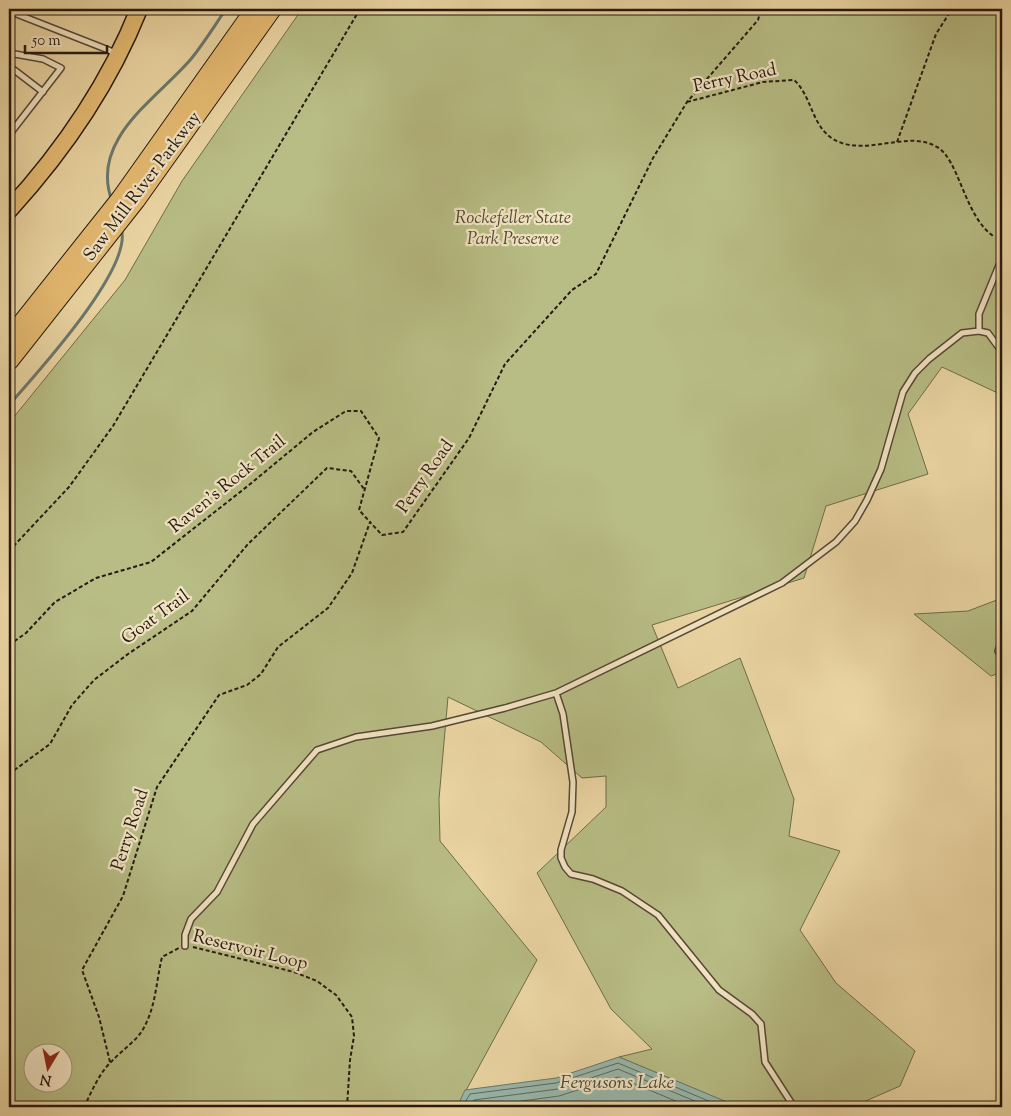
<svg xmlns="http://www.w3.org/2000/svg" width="1011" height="1116" viewBox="0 0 1011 1116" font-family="'Sorts Mill Goudy',serif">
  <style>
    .green { fill: #b8bd85; stroke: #6e6b4a; fill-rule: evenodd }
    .water { fill: #99b8ac; stroke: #6b786e }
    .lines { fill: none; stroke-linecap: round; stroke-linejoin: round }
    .shore { stroke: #5f685e; stroke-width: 1 }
    .stream { stroke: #6b786e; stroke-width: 3 }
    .service-casing { stroke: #564835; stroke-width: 8 }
    .primary-casing { stroke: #251910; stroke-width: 19 }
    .trunk-casing { stroke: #251910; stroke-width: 20 }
    .path { stroke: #251910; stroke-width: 2; stroke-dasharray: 4 2.5; stroke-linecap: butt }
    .service { stroke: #f2e4c3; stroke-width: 5 }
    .primary { stroke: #e6bb72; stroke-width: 16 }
    .trunk { stroke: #e6bb72; stroke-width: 18 }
    .labels { text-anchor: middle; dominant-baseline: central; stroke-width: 4.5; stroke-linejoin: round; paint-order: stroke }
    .street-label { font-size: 18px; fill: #251910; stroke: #f2e4c3 }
    .park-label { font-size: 18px; font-style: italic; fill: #514a33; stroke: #f2e4c3 }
    .water-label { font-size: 19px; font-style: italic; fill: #48493f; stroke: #f2e4c3 }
  </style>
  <rect width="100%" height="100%" fill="#ebd6a3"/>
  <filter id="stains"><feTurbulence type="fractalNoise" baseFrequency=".004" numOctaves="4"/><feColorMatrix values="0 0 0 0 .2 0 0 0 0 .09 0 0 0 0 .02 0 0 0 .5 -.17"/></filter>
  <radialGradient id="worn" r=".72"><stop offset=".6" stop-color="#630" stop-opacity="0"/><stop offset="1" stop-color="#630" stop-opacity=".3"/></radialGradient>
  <path class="green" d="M302 9H1002V395L942 367 908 414 928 474 826 506 804 578 652 625 678 688 740 658 794 799 789 836 840 851 800 930 836 983 915 1051 900 1086 852 1107H728L726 1102 619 1057 652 1049 611 1009 537 873 606 807V776L582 778 541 742 448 697 439 799 440 841 537 960 457 1107H9V423L125 280 182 181ZM32 1054H62V1084H32Z
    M1002 598V672L991 676 914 614 968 611Z"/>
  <path class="water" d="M619 1057 727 1102 728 1107H457L465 1090 556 1078Z"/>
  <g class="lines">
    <path class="shore" d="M462 1107 470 1094 556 1083 618 1063 723 1107
      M469 1107 474 1100 558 1089 618 1069 709 1107
      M478 1107 559 1096 618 1077 690 1107"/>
    <path class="stream" d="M112 201C89 139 157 99 191 59 204 43 215 25 226 9
      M9 405C34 376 135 267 121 228"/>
    <defs>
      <path id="service" d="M9 11 116 53
        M9 53 43 59 61 68 9 135
        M9 66 43 92
        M1000 241 1002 251
        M1002 258 979 314V331L988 333 1002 352
        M1002 640 998 651 1002 656
        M556 693 563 714 573 782 572 812 561 850V858L565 867 571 874 593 879 622 891 658 915 719 990 752 1014 761 1024 765 1062 794 1107
        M185 946V935L191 919 217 892 253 824 317 750 356 737 432 726 505 708 556 693 782 583 836 542 855 521 867 500 881 469 903 392 915 373 929 359 962 333 979 331"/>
      <path id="primary" d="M9 210C64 150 109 84 139 9"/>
      <path id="trunk" d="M9 339 121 198 255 9
        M9 361 136 200 272 9"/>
    </defs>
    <use href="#service" class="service-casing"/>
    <use href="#primary" class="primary-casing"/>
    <use href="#trunk" class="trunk-casing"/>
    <path class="path" d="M687 102 763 82 794 80C812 96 811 125 833 139 865 158 908 129 937 147 959 159 964 215 993 236
      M897 142 936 34 952 9
      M1001 233 1002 211
      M9 551 69 487 113 426 360 9
      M9 645 26 633 55 602 96 578 151 562 249 485 313 432 346 411H361L379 438 359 510 370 522
      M9 774 50 744 72 705 94 680 128 654 192 611 248 544 327 468 351 471 364 489
      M193 947 294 972 317 981 336 995 352 1017 354 1036 350 1060 347 1107
      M110 1062 99 1017 82 970 123 896 157 787 219 695 247 685 261 674 278 647 328 608 352 573 370 522 382 535 403 532 469 438 505 364 572 290 596 274 653 158 687 102 758 20 761 9
      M84 1107C92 1091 99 1073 112 1061 121 1051 135 1042 142 1031 156 1008 156 982 162 957L179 948"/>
    <use href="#service" class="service"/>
    <use href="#primary" class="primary"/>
    <use href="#trunk" class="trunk"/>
  </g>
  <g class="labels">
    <g class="street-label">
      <text transform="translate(735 79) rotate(-12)">Perry Road</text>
      <text transform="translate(143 187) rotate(-53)">Saw Mill River Parkway</text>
      <text transform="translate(426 477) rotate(-55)">Perry Road</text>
      <text transform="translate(228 485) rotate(-39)">Raven's Rock Trail</text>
      <text transform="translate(156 618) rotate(-36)">Goat Trail</text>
      <text transform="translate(131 830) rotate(-72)">Perry Road</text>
      <text transform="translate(250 951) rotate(14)">Reservoir Loop</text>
    </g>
    <g class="park-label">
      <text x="513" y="219">Rockefeller State<tspan x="513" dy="21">Park Preserve</tspan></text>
    </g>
    <g class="water-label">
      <text x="617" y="1083">Fergusons Lake</text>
    </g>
  </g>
  <rect width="1011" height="1116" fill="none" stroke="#ebd6a3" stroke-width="30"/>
  <rect x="10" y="10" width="991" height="1096" fill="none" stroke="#251910" stroke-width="2.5"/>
  <rect x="15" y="15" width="981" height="1086" fill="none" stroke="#251910"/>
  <g transform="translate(48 1068) rotate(190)"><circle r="24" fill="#f2e4c3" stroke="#a0937b"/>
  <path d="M0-4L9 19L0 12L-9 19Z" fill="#8f2418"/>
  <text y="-8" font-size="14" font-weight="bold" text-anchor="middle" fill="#251910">N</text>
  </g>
  <path d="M25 45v8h82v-8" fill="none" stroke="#251910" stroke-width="2.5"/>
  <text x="32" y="45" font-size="15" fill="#251910" stroke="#f2e4c3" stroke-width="4" paint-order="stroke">50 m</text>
  <rect width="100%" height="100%" filter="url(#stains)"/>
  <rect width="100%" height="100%" fill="url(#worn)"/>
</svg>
